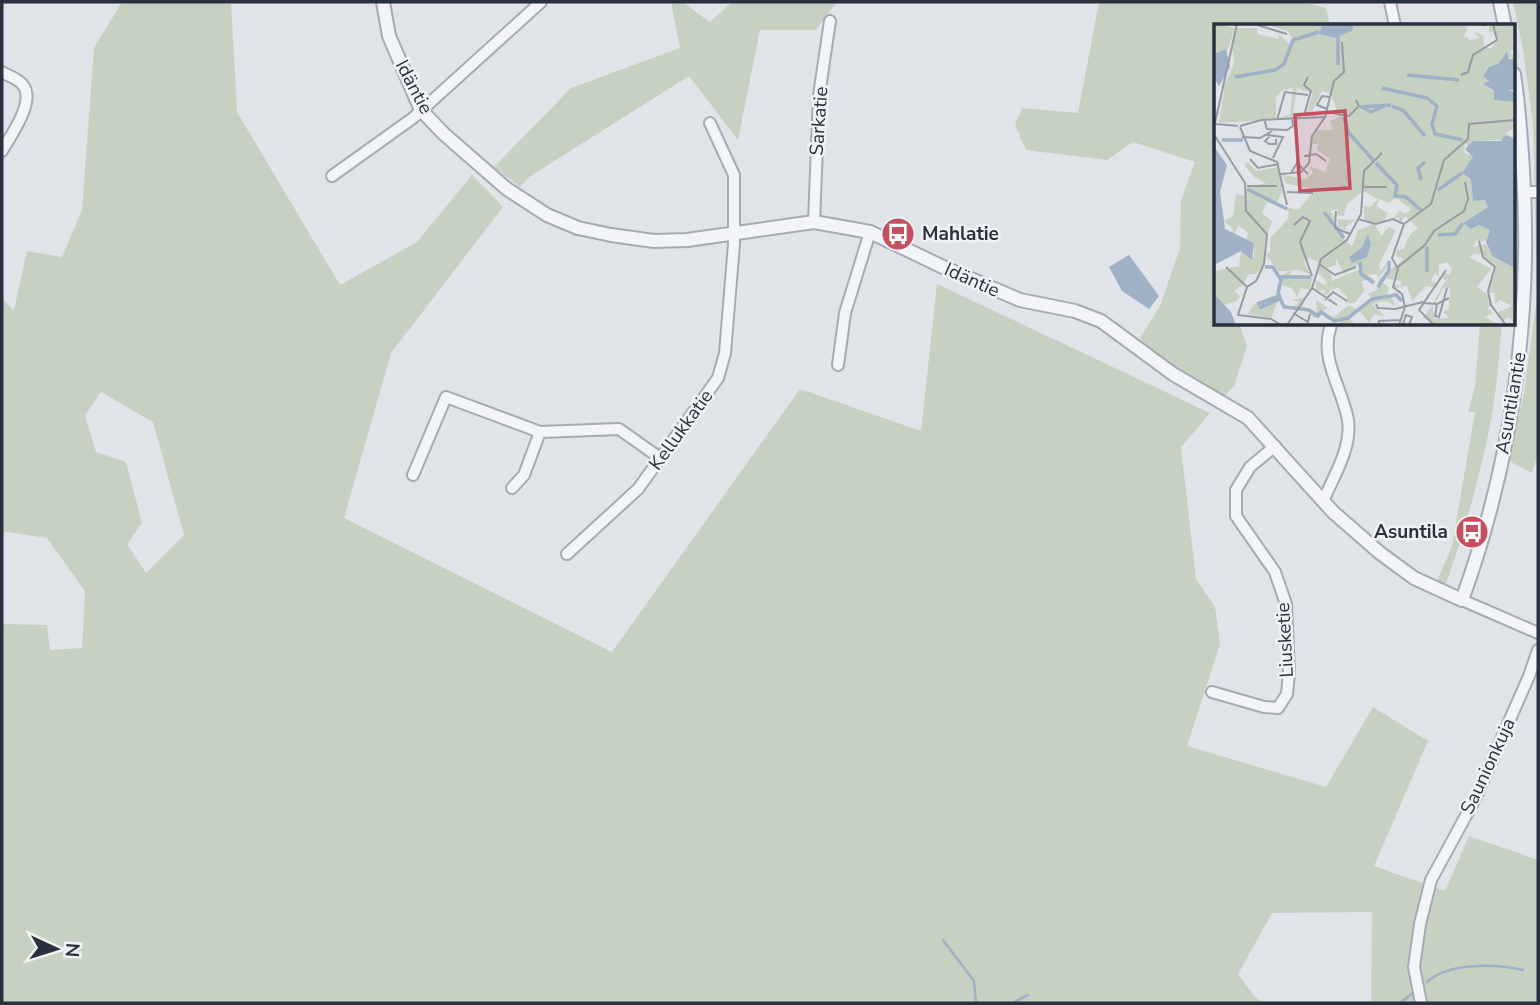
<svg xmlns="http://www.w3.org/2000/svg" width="1540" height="1005" viewBox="0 0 1540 1005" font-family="'Nunito Sans',sans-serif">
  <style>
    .green { fill: #c6d1c2; fill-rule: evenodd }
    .water { fill: #9eb1c5 }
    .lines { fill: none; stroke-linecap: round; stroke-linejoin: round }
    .stream { stroke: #9eb1c5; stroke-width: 2.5 }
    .minor-casing { stroke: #a6aab2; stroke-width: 14 }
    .tertiary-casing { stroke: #a6aab2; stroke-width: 16 }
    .minor { stroke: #f3f4f7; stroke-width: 10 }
    .tertiary { stroke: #f3f4f7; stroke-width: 12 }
    .labels { text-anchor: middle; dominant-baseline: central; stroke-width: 5; stroke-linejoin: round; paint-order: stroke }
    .street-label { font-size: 19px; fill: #2a313e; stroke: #f0f2f6 }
    .poi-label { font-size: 19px; font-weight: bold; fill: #2a313e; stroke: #f0f2f6; text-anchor: start }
    .inset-river { fill: none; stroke: #9eb1c5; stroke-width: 3.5 }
    .inset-road { fill: none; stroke: #979ca4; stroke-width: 2 }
    .view { fill: #c34f5f; fill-opacity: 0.15; stroke: #c34f5f; stroke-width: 3.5 }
    .inset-edge { fill: none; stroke: #2a313e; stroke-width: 3.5 }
  </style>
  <rect width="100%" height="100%" fill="#e0e3e8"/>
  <path class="green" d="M122 2H231L237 112 340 285 417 242 472 175 503 207 391 353 344 518 612 652 800 389 921 431 937 284 1210 413 1181 447 1196 579 1215 607 1220 644 1187 746 1326 787 1373 707 1428 741 1374 866 1445 891 1469 836 1538 860V1003H1371L1372 912 1272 913 1238 974 1254 996 1264 1003H2V624L47 625 50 650 82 648 85 591 47 538 2 531V299L14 310 27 251 62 257 82 210 94 48ZM101 392 153 422 184 535 146 573 127 544 142 523 126 462 96 452 85 415Z
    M671 2H682L710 22 732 2H837L816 30H760L738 140 689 76 529 177 520 187 494 167 571 88 680 48Z
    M1099 2H1305L1326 8 1330 26H1216V324H1239L1247 346 1234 386 1225 396 1151 351 1140 338 1160 306 1180 248 1181 200 1195 162 1133 142 1107 160 1026 150 1015 125 1022 108 1078 113Z
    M1513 2H1538V454L1532 473 1509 461 1524 393 1537 297 1533 125 1523 49Z
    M1480 324H1502C1499 354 1497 385 1492 415 1481 473 1465 531 1445 586L1436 584 1452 546 1475 412H1468L1475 387Z"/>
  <path class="water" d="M1129 255 1159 296 1149 309 1122 291 1109 267Z"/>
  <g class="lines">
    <path class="stream" d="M943 940 974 981 976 1003
      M1427 982C1449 962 1496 964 1523 970
      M1012 1003 1028 995
      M1400 1003 1414 992"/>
    <defs>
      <path id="minor" d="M1390 2 1395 26
        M2 72C8 76 17 78 22 84 37 100 11 135 2 151
        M332 176 413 118 541 2
        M1525 192H1538
        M814 222 819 95 830 21
        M838 365 845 313 870 232
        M413 475 446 397 540 432 619 429 660 458
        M512 488 524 475 540 432
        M1324 499C1334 476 1352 447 1348 420 1342 387 1319 359 1331 325
        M567 554 638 489 718 378 725 353 734 244V175L710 123
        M1462 600 1538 633
        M1212 692 1264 707 1278 708 1287 694 1289 673 1286 604 1275 572 1236 516V490L1250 467 1275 446
        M1421 1003 1414 967 1420 924 1431 880 1475 799 1529 676 1538 650"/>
      <path id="tertiary" d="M383 2 389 36 421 110 444 134 507 189 547 215 578 228 611 235 654 241 687 240 814 222 870 232 943 267 1020 300 1075 311 1101 321 1173 374 1248 418 1333 512 1380 553 1414 578 1462 600C1512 462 1532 316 1523 170 1521 138 1519 106 1514 74
        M1500 2 1505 26"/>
    </defs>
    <use href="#minor" class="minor-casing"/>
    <use href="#tertiary" class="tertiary-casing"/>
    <use href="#minor" class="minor"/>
    <use href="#tertiary" class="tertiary"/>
  </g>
  <defs>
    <symbol id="bus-disc" viewBox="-11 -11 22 22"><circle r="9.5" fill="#c34f5f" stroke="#f0f2f6"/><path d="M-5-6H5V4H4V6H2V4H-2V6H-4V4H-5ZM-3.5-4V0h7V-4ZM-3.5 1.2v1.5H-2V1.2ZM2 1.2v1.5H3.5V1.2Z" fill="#fff"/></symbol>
  </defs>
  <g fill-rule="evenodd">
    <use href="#bus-disc" x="879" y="215" width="38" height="38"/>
    <use href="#bus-disc" x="1453" y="513" width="38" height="38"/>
  </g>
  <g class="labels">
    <g class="street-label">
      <text transform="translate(414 87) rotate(62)">Idäntie</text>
      <text transform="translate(819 121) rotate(-86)">Sarkatie</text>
      <text transform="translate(972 280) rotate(24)">Idäntie</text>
      <text transform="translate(1511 403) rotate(-80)">Asuntilantie</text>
      <text transform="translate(681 430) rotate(-54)">Kellukkatie</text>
      <text transform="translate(1285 640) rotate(-93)">Liusketie</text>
      <text transform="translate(1488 766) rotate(-65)">Saunionkuja</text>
    </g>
    <g class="poi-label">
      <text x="922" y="234">Mahlatie</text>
      <text x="1448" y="532" text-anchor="end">Asuntila</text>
    </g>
  </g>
  <g transform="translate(1214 24)">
    <rect width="301" height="301" fill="#e0e3e8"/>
    <path d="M0 0 21 4 14 25 0 30ZM50 0H108L105 10 120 14 138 7 140 0H241L254 3 250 12 256 16 266 14 260 8 269 11 270 22 277 25 284 15 279 9 283 6 275 9V1L267 4 269 0H301V16L296 15 300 18 292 23 300 19V23H301V26L296 27 301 35 295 34 292 27 284 40 275 43 269 52 275 57 269 60 281 69 280 76 301 78V104L292 109 301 115 259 117 255 123 251 119 250 129 260 132 248 149 257 155 259 177 271 176 274 183 249 199 257 205 265 201 276 206 272 217H262L259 223 272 220 280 234 301 244V301L295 293 289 296 284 288 298 282 286 276 281 280V269L275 268 282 244 269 231 261 230 268 225 255 233 277 245 263 263 275 271 277 282 273 284 279 289 271 293 285 301H224L209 294 219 281 220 295 235 294 229 288 235 285 236 265 230 263 221 280 219 279 232 256 228 254 231 249 235 251 238 245 234 238 225 240V252L220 250 217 257 224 260 222 264 212 262 198 277 193 262 181 264 179 260 187 262V257L170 254 167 258 175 263 173 271 185 268 176 271 182 282 172 277 158 280 171 292 160 290 155 299 145 286 158 275 154 270 163 266 165 255 190 235 181 232 183 226 190 225 196 210 204 204 191 192 187 198 184 193 179 195 185 187 192 190 197 185 182 174 174 179 166 175 162 182 174 189 170 198 160 200 167 210 164 215 175 203 182 206 165 241 166 247 174 238 172 245 164 254 163 250 153 251 159 254 160 259 156 255 148 257 150 267 141 279H132L133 273 123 263 118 267 116 261V268L108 273 112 266 102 267V256L111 261 113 258 103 248 104 238 96 234 90 237 96 250 86 246H77V251L98 254 96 266 87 264 83 273 78 264 69 262 67 252 76 247H65L52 231 56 227V214L74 195 75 187 53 178 48 189 58 197 51 216 50 240 42 250H34L30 260 20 267 26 272 23 277 9 281 1 273 0 247 25 242 27 227 40 234V219L32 215 34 209 25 202 18 212 19 205 10 197 19 192 22 170 31 172 34 163 52 159 39 152 30 140 34 138 42 147 65 143 70 162 62 181 84 186 101 166 71 159 69 151 91 155 99 149 95 142 111 148 116 135 103 126 104 120H97L102 106H119L116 97 125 93 117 70 108 67 98 87 104 91 64 95 76 90 79 64 69 66 62 73V95L5 99 11 60 20 40 18 17 23 4H43L44 10 64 15 66 11 75 20 79 15 74 7ZM83 64 99 70 92 88 79 89ZM149 167 164 175 156 183 150 182V195L157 201 144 206 138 223 125 210H130L125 202 135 208 131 203 142 196 124 195V203L119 204 116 198 122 195 116 187 124 185 123 191 130 192 133 180ZM154 210 157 221 153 233 138 239 135 233 148 223ZM122 235 130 250 143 241 147 245 117 257 118 251 110 245 122 241ZM64 272 70 281 80 282 86 278 78 276 91 273 88 285 103 290 102 276 114 284 108 287 117 295 135 281 143 286 135 293 141 301H126V296L119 297 108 291 100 294 94 287 71 284 64 277 57 294 34 290 39 281Z" fill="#c6d1c2" fill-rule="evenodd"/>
    <path d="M108 0H140L138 7 120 14 105 10ZM12 25 16 43 5 62 0 54V30ZM293 27 295 35H301V66H294L301 68V78L280 76V67L269 60 275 57 269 52 275 43 284 40ZM291 111 301 115V244L279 233 272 218 276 206 265 201 257 205 249 199 274 183 271 176 259 177 257 155 248 149 259 133 251 125 259 117H287ZM0 123 13 141 6 168 11 205 40 219 38 236 27 227 2 240 0 248ZM154 210 157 221 153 233 138 239 135 233 148 223ZM0 270 17 288 22 301H0Z" fill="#9eb1c5"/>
    <path class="inset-river" d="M124 12V41M193 51 245 56M21 53 61 46 70 40 79 16 105 8M168 64 213 74 223 82 218 100 221 110 249 116M178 82 190 87 211 112M146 83 177 81M148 83 157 88 172 81M130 94 135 109 160 137M8 116H29M162 139 183 161 181 172 192 173 207 186M207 156 204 144 211 138M33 165 73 185M224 166 248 149M110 188 130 214M224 211 241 210 249 199M146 238 147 250 160 259M51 243H59L67 256 64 269 70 283 95 286 104 292 107 288 120 297 134 294 158 275 182 271 188 277M213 248V223M66 253H97M164 263 175 246V237M43 280 65 272M45 284 65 275"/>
    <path class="inset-road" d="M40 0 73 10M247 51 254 48 259 31 283 16 279 0M113 85 103 81 108 72 116 73M112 88 135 92 145 82 142 76M90 91 97 67 90 61 94 53M50 95 53 105 73 106 79 102 78 94M63 96 71 68 94 71M1 99 23 0M2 100 24 102M26 102 47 96 111 93M26 103 36 127 63 138 73 181M53 111 69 113 59 134M1 112 31 159 32 187 53 210 50 240 42 257 33 263 24 291 57 295 67 301M28 113 46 114 58 107M55 113 51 117 55 120H62V115M90 132 102 130 112 137M36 135 44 144 65 140M77 149 83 139 94 150M67 150 87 148 95 139 98 112 111 93 120 57 130 48 128 18M33 162H63M150 163H173M73 168 99 169M122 187 121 204 136 210M144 195 162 200 179 195 190 200M80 201 89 193 96 197 86 218 98 252M265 217 269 233 281 243 274 267 277 281 292 301M105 240 121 251 142 243M12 243 33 263M184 243 211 221 220 207 250 187 254 175 251 158M98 264 123 281M111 276 119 268 133 277M209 279 223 280 235 274M162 280 164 284 181 285 209 278M223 280 221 292 225 293 233 264M79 289 94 298 96 290M189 300 192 291 198 293 195 301M73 301 98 264 107 235 133 216 147 190 150 147 168 129M164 301 165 297 187 296M185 301 191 283 188 270 179 263 184 245 178 234 190 200 217 180 230 136 254 115 255 100 301 96M220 301 205 286 232 246"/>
    <path class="view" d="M131 87 136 164 86 167 81 91Z"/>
    <rect width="301" height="301" class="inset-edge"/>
  </g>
  <rect width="1540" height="1005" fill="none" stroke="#2a313e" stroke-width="7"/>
  <g transform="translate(56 949) rotate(94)" stroke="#f0f2f6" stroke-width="5" paint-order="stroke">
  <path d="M0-5L12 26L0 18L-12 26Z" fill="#2a313e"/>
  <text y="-10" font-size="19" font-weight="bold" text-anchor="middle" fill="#2a313e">N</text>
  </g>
</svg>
